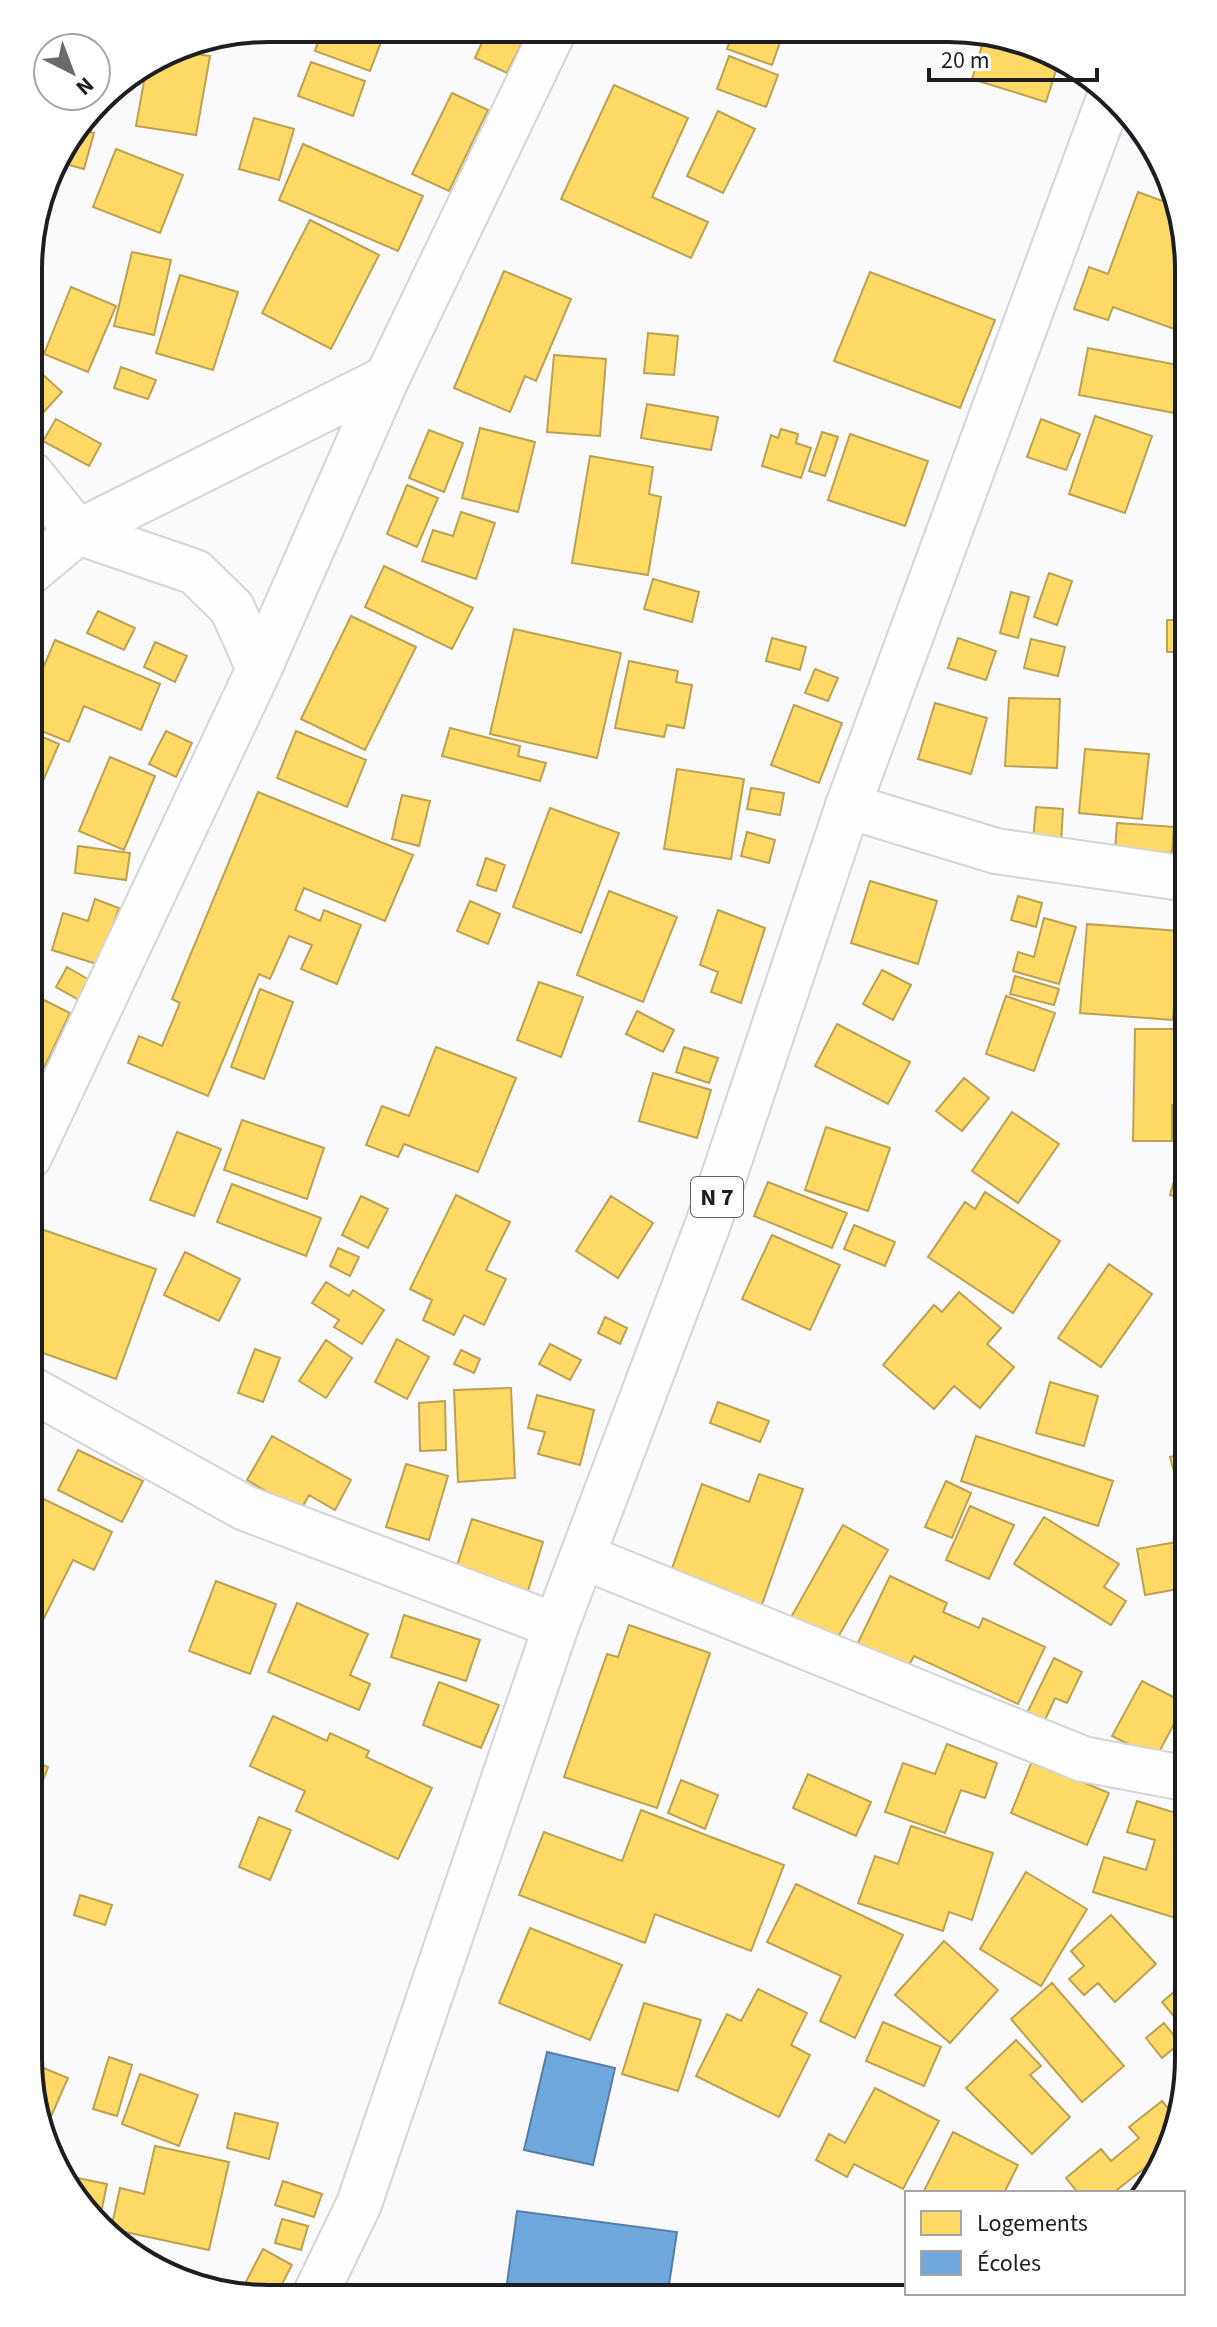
<svg xmlns="http://www.w3.org/2000/svg" width="1217" height="2327" viewBox="0 0 1217 2327" font-family="'Source Sans 3',sans-serif">
  <style>
    .homes { fill: #ffd966; stroke: #bca151; stroke-width: 2 }
    .schools { fill: #6fa8dc; stroke: #577ea4; stroke-width: 2 }
    .lines { fill: none; stroke-linecap: round; stroke-linejoin: round }
    .minor-casing { stroke: #d5d5d8; stroke-width: 48 }
    .tertiary-casing { stroke: #d5d5d8; stroke-width: 48 }
    .primary-casing { stroke: #d5d5d8; stroke-width: 48 }
    .minor { stroke: #fefeff; stroke-width: 44 }
    .tertiary { stroke: #fefeff; stroke-width: 44 }
    .primary { stroke: #fefeff; stroke-width: 44 }
    .labels { text-anchor: middle; dominant-baseline: central; stroke-width: 8; stroke-linejoin: round; paint-order: stroke }
    .shield { fill: #fff; stroke: #626164; stroke-width: 2 }
    .shield-label { font-size: 24px; font-weight: bold; fill: #1e1d21 }
    .rim { fill: none; stroke: #1e1d21; stroke-width: 4 }
  </style>
  <rect width="100%" height="100%" fill="#fafafc"/>
  <path class="homes" d="M323 28 386 29 370 71 315 51Z
    M488 29 528 30 507 73 475 58Z
    M755 31H784L772 65 727 49 733 32 752 40Z
    M986 32 995 33 1058 64 1046 102 972 79Z
    M171 50 210 56 196 135 136 126 147 65Z
    M729 56 778 75 766 107 717 89Z
    M311 62 365 81 353 116 298 96Z
    M614 85 688 118 652 197 708 222 691 258 561 199Z
    M452 93 488 110 449 191 412 174Z
    M718 111 755 129 723 193 687 176Z
    M254 118 294 129 279 180 239 169Z
    M78 129 94 133 84 169 54 161Z
    M303 144 423 196 398 251 279 200Z
    M116 149 183 175 160 233 93 207Z
    M50 171H53L42 214 38 213Z
    M1138 192 1179 207 1189 269V307L1180 331 1113 307 1108 320 1074 309 1089 267 1108 274Z
    M310 220 379 255 331 349 262 313Z
    M132 252 171 260 154 335 114 326Z
    M504 271 571 299 536 381 525 376 510 412 454 388Z
    M870 272 995 320 960 408 834 361Z
    M180 275 238 292 213 370 156 353Z
    M71 287 116 306 88 372 44 354Z
    M648 333 678 336 674 375 644 373Z
    M1088 348 1189 367V393L1185 415 1079 395Z
    M554 355 606 359 600 436 547 432Z
    M30 363 62 392 30 427Z
    M121 367 156 380 148 399 114 388Z
    M647 404 718 417 711 450 641 438Z
    M1095 416 1152 436 1125 513 1069 494Z
    M56 419 101 444 89 466 43 441Z
    M1041 419 1080 434 1066 470 1027 457Z
    M480 428 535 442 518 512 462 498Z
    M781 429 798 434 796 443 811 448 801 478 762 466 771 435 778 438Z
    M429 430 463 443 444 492 409 478Z
    M822 432 838 437 825 476 809 471Z
    M850 434 928 461 905 526 828 500Z
    M590 456 653 467 649 494 661 497 648 575 572 563Z
    M407 485 438 498 417 547 387 534Z
    M461 512 495 523 476 579 422 561 433 530 453 536Z
    M384 566 473 608 452 649 365 607Z
    M1182 572H1189V652H1167V620H1182Z
    M1049 573 1072 581 1057 625 1034 617Z
    M653 579 699 592 692 622 644 609Z
    M1011 592 1029 597 1018 638 1000 633Z
    M98 611 135 628 124 650 87 633Z
    M351 616 416 647 365 750 301 719Z
    M514 629 621 653 597 758 490 734Z
    M772 638 806 647 800 670 766 661Z
    M958 638 996 651 986 680 948 668Z
    M1031 639 1065 647 1058 676 1024 668Z
    M55 640 160 684 141 730 84 706 69 742 29 726V701Z
    M155 642 187 656 175 682 144 667Z
    M629 661 678 671 676 682 692 685 684 728 667 725 664 737 615 728Z
    M815 669 838 678 828 701 805 693Z
    M1009 698 1060 699 1057 768 1005 766Z
    M935 703 987 718 971 774 918 759Z
    M794 705 842 723 819 783 771 765Z
    M450 728 520 746 518 756 546 763 540 781 442 756Z
    M29 731 59 744 32 806 29 805Z
    M166 731 192 743 176 777 149 764Z
    M296 731 366 760 347 807 277 778Z
    M1085 749 1149 754 1142 819 1079 813Z
    M110 757 155 776 124 850 79 831Z
    M677 769 744 779 731 859 664 849Z
    M751 788 784 793 780 815 747 809Z
    M258 792 413 855 385 921 304 888 295 910 320 921 324 910 361 925 337 984 301 969 312 945 289 936 270 979 259 974 208 1096 128 1063 139 1036 162 1046 180 1003 172 999Z
    M402 795 430 801 419 846 392 839Z
    M1036 807 1063 809 1061 844 1033 841Z
    M550 808 619 833 581 933 513 907Z
    M1117 823 1174 827 1172 853 1115 850Z
    M747 832 775 840 769 863 741 856Z
    M78 846 130 853 126 880 75 873Z
    M486 858 505 865 496 891 477 885Z
    M870 881 937 901 918 964 851 943Z
    M609 891 677 917 643 1002 577 975Z
    M1018 896 1042 903 1036 927 1011 920Z
    M95 899 119 908 100 965 52 950 63 913 88 921Z
    M470 901 500 914 488 944 457 931Z
    M718 910 765 928 741 1003 711 992 718 972 700 965Z
    M1044 918 1076 927 1059 984 1013 971 1018 952 1034 957Z
    M1087 924 1179 931 1173 1020 1080 1013Z
    M67 967 91 981 79 1000 56 987Z
    M882 970 911 985 893 1020 863 1004Z
    M1015 976 1059 989 1054 1005 1010 994Z
    M539 982 583 997 561 1057 517 1040Z
    M260 989 293 1002 264 1079 231 1067Z
    M1006 996 1055 1013 1034 1071 986 1054Z
    M42 999 70 1013 29 1100V1007L36 1010Z
    M637 1011 674 1030 663 1052 626 1034Z
    M837 1024 910 1062 888 1104 815 1066Z
    M1135 1029H1188V1106L1172 1105V1141H1133Z
    M436 1047 516 1078 478 1172 404 1144 398 1157 366 1145 382 1106 409 1116Z
    M684 1047 718 1058 709 1083 676 1072Z
    M653 1073 711 1090 697 1138 639 1121Z
    M964 1078 989 1098 962 1131 936 1111Z
    M1012 1112 1059 1144 1018 1203 972 1171Z
    M242 1120 324 1148 307 1199 224 1170Z
    M826 1127 890 1148 868 1211 805 1190Z
    M177 1132 221 1149 194 1216 150 1200Z
    M1185 1142 1189 1144V1200L1170 1195Z
    M768 1182 847 1213 832 1248 754 1216Z
    M232 1184 321 1218 306 1256 217 1222Z
    M985 1192 1060 1241 1013 1313 928 1257 965 1202 975 1209Z
    M456 1195 510 1222 486 1270 506 1279 484 1325 464 1315 454 1335 423 1320 432 1300 410 1289Z
    M361 1196 388 1209 368 1248 342 1235Z
    M611 1196 653 1223 618 1278 576 1251Z
    M854 1225 895 1242 885 1266 844 1249Z
    M44 1230 156 1269 116 1379 29 1348V1271Z
    M772 1235 840 1265 810 1330 742 1299Z
    M338 1248 359 1257 350 1276 330 1266Z
    M185 1252 240 1279 219 1321 164 1295Z
    M1109 1264 1152 1294 1101 1367 1058 1338Z
    M326 1282 349 1296 353 1290 384 1310 362 1344 334 1327 339 1320 312 1303Z
    M959 1292 1001 1328 987 1344 1014 1367 980 1408 954 1386 934 1409 883 1365 934 1305 942 1312Z
    M605 1317 627 1328 620 1344 598 1333Z
    M397 1339 429 1357 407 1399 375 1382Z
    M326 1340 352 1358 326 1398 299 1381Z
    M550 1344 581 1360 570 1380 539 1364Z
    M255 1349 280 1358 263 1402 238 1393Z
    M461 1350 480 1359 474 1373 454 1364Z
    M1050 1382 1098 1396 1084 1446 1036 1433Z
    M511 1388 515 1478 458 1482 454 1390Z
    M537 1395 594 1410 580 1465 538 1454 545 1432 528 1428Z
    M445 1401 446 1450 420 1451 419 1403Z
    M718 1402 769 1421 760 1442 710 1423Z
    M272 1436 351 1480 335 1510 309 1495 300 1511 247 1480Z
    M976 1436 1113 1481 1098 1526 961 1481Z
    M78 1450 143 1481 122 1522 58 1490Z
    M1189 1452V1525L1170 1457Z
    M406 1464 448 1476 429 1540 386 1527Z
    M759 1474 803 1489 761 1607 670 1574 702 1484 749 1502Z
    M946 1481 971 1493 952 1538 925 1527Z
    M29 1492 112 1532 94 1570 73 1560 35 1636 28 1633Z
    M970 1506 1014 1525 989 1579 946 1560Z
    M1044 1517 1119 1564 1104 1587 1126 1601 1111 1625 1014 1564Z
    M472 1519 543 1542 526 1597 454 1575Z
    M843 1525 888 1550 834 1644 790 1619Z
    M1182 1541 1189 1587 1145 1595 1137 1549Z
    M890 1576 947 1603 943 1612 979 1628 983 1618 1045 1647 1018 1704 914 1656 904 1674 854 1651Z
    M216 1581 276 1604 250 1674 189 1651Z
    M297 1603 368 1634 350 1675 370 1684 359 1710 268 1672Z
    M404 1615 480 1640 466 1681 391 1657Z
    M629 1625 710 1653 657 1808 564 1777 607 1654 618 1657Z
    M1054 1658 1082 1672 1067 1703 1055 1698 1044 1722 1027 1713Z
    M1142 1681 1185 1703 1156 1758 1112 1736Z
    M439 1682 499 1705 481 1748 423 1725Z
    M273 1716 327 1741 330 1733 369 1751 366 1757 432 1788 398 1859 296 1811 305 1791 250 1766Z
    M947 1744 997 1763 985 1798 961 1790 945 1833 885 1812 903 1763 935 1774Z
    M28 1759 48 1767 31 1811 28 1810Z
    M1032 1761 1109 1793 1087 1845 1011 1813Z
    M808 1774 871 1802 856 1836 793 1808Z
    M681 1780 718 1795 705 1829 668 1813Z
    M1137 1801 1189 1817 1188 1922 1093 1892 1104 1857 1146 1870 1155 1840 1127 1832Z
    M641 1810 784 1865 751 1951 655 1914 645 1943 519 1895 544 1832 622 1861Z
    M259 1817 291 1830 270 1880 239 1867Z
    M911 1826 993 1853 972 1920 949 1912 943 1931 858 1903 875 1856 898 1864Z
    M1026 1872 1087 1909 1041 1986 980 1949Z
    M796 1884 903 1935 855 2038 820 2021 841 1976 767 1942Z
    M80 1895 112 1905 105 1925 74 1915Z
    M1111 1915 1156 1964 1115 2002 1098 1983 1084 1995 1069 1979 1084 1966 1071 1951Z
    M530 1928 622 1965 590 2040 499 2003Z
    M944 1941 998 1990 950 2043 895 1995Z
    M1188 1980V2033L1162 2002Z
    M1052 1983 1124 2066 1082 2102 1011 2019Z
    M758 1989 807 2013 791 2045 810 2055 779 2117 696 2076 727 2014 741 2021Z
    M644 2003 701 2020 678 2091 622 2074Z
    M883 2022 941 2047 924 2086 866 2061Z
    M1164 2023 1180 2043 1162 2058 1146 2038Z
    M1016 2040 1041 2066 1030 2075 1070 2117 1032 2154 966 2088Z
    M109 2057 132 2065 117 2116 93 2109Z
    M29 2062 68 2078 42 2137 41 2135Z
    M140 2074 198 2095 179 2146 122 2124Z
    M875 2088 939 2121 903 2189 854 2164 847 2177 816 2160 829 2134 845 2143Z
    M1162 2101 1178 2120 1171 2150 1164 2161 1160 2156 1113 2193H1078L1066 2178 1101 2149 1111 2161 1139 2138 1129 2127Z
    M235 2113 278 2123 269 2159 227 2148Z
    M953 2132 1018 2165 1004 2193H923Z
    M155 2146 229 2162 209 2250 111 2229 120 2188 144 2194Z
    M68 2176 107 2184 101 2213 91 2211Z
    M1149 2179 1152 2183 1146 2193H1133Z
    M283 2181 322 2194 314 2217 275 2205Z
    M282 2219 308 2226 301 2250 275 2243Z
    M106 2233 141 2250 138 2257 110 2240Z
    M263 2249 292 2265 275 2297H238Z"/>
  <path class="schools" d="M547 2052 615 2068 593 2165 524 2150Z
    M517 2211 677 2232 667 2298H505Z"/>
  <g class="lines">
    <defs>
      <path id="minor" d="M30 473 78 532
        M848 806 996 851 1189 879
        M29 1388 245 1508 556 1626
        M584 1557 1083 1759 1189 1779"/>
      <path id="tertiary" d="M78 532 195 572 232 608 259 669
        M30 572 78 532 387 378
        M29 1157 259 669 387 378 554 30"/>
      <path id="primary" d="M314 2297 359 2204 556 1626 708 1224 848 806 1111 93"/>
    </defs>
    <use href="#minor" class="minor-casing"/>
    <use href="#tertiary" class="tertiary-casing"/>
    <use href="#primary" class="primary-casing"/>
    <use href="#minor" class="minor"/>
    <use href="#tertiary" class="tertiary"/>
    <use href="#primary" class="primary"/>
  </g>
  <g class="labels">
    <rect class="shield" x="691" y="1177" width="52" height="40" rx="6"/>
    <g class="shield-label">
      <text x="717" y="1197">N 7</text>
    </g>
  </g>
  <path d="M0 0H1217V2327H0ZM269 42H948A227 227 0 0 1 1175 269V2058A227 227 0 0 1 948 2285H269A227 227 0 0 1 42 2058V269A227 227 0 0 1 269 42Z" fill="#fff" fill-rule="evenodd"/>
  <path class="rim" d="M269 42H948A227 227 0 0 1 1175 269V2058A227 227 0 0 1 948 2285H269A227 227 0 0 1 42 2058V269A227 227 0 0 1 269 42Z"/>
  <rect x="905" y="2191" width="280" height="104" fill="#ffffff" stroke="#a5a5a6" stroke-width="2"/>
  <rect x="921" y="2211" width="40" height="24" fill="#ffd966" stroke="#a5a5a6" stroke-width="2"/>
  <text x="977" y="2231" font-size="24" fill="#1e1d21">Logements</text>
  <rect x="921" y="2251" width="40" height="24" fill="#6fa8dc" stroke="#a5a5a6" stroke-width="2"/>
  <text x="977" y="2271" font-size="24" fill="#1e1d21">Écoles</text>
  <g transform="translate(72 72) rotate(138)"><circle r="38" fill="#ffffff" stroke="#a5a5a6" stroke-width="2"/>
  <path d="M0-6L14 30L0 20L-14 30Z" fill="#6b6a6e"/>
  <text y="-12" font-size="22" font-weight="bold" text-anchor="middle" fill="#1e1d21">N</text>
  </g>
  <path d="M929 68v12h168v-12" fill="none" stroke="#1e1d21" stroke-width="4"/>
  <text x="941" y="68" font-size="24" fill="#1e1d21" stroke="#ffffff" stroke-width="6" paint-order="stroke">20 m</text>
</svg>
